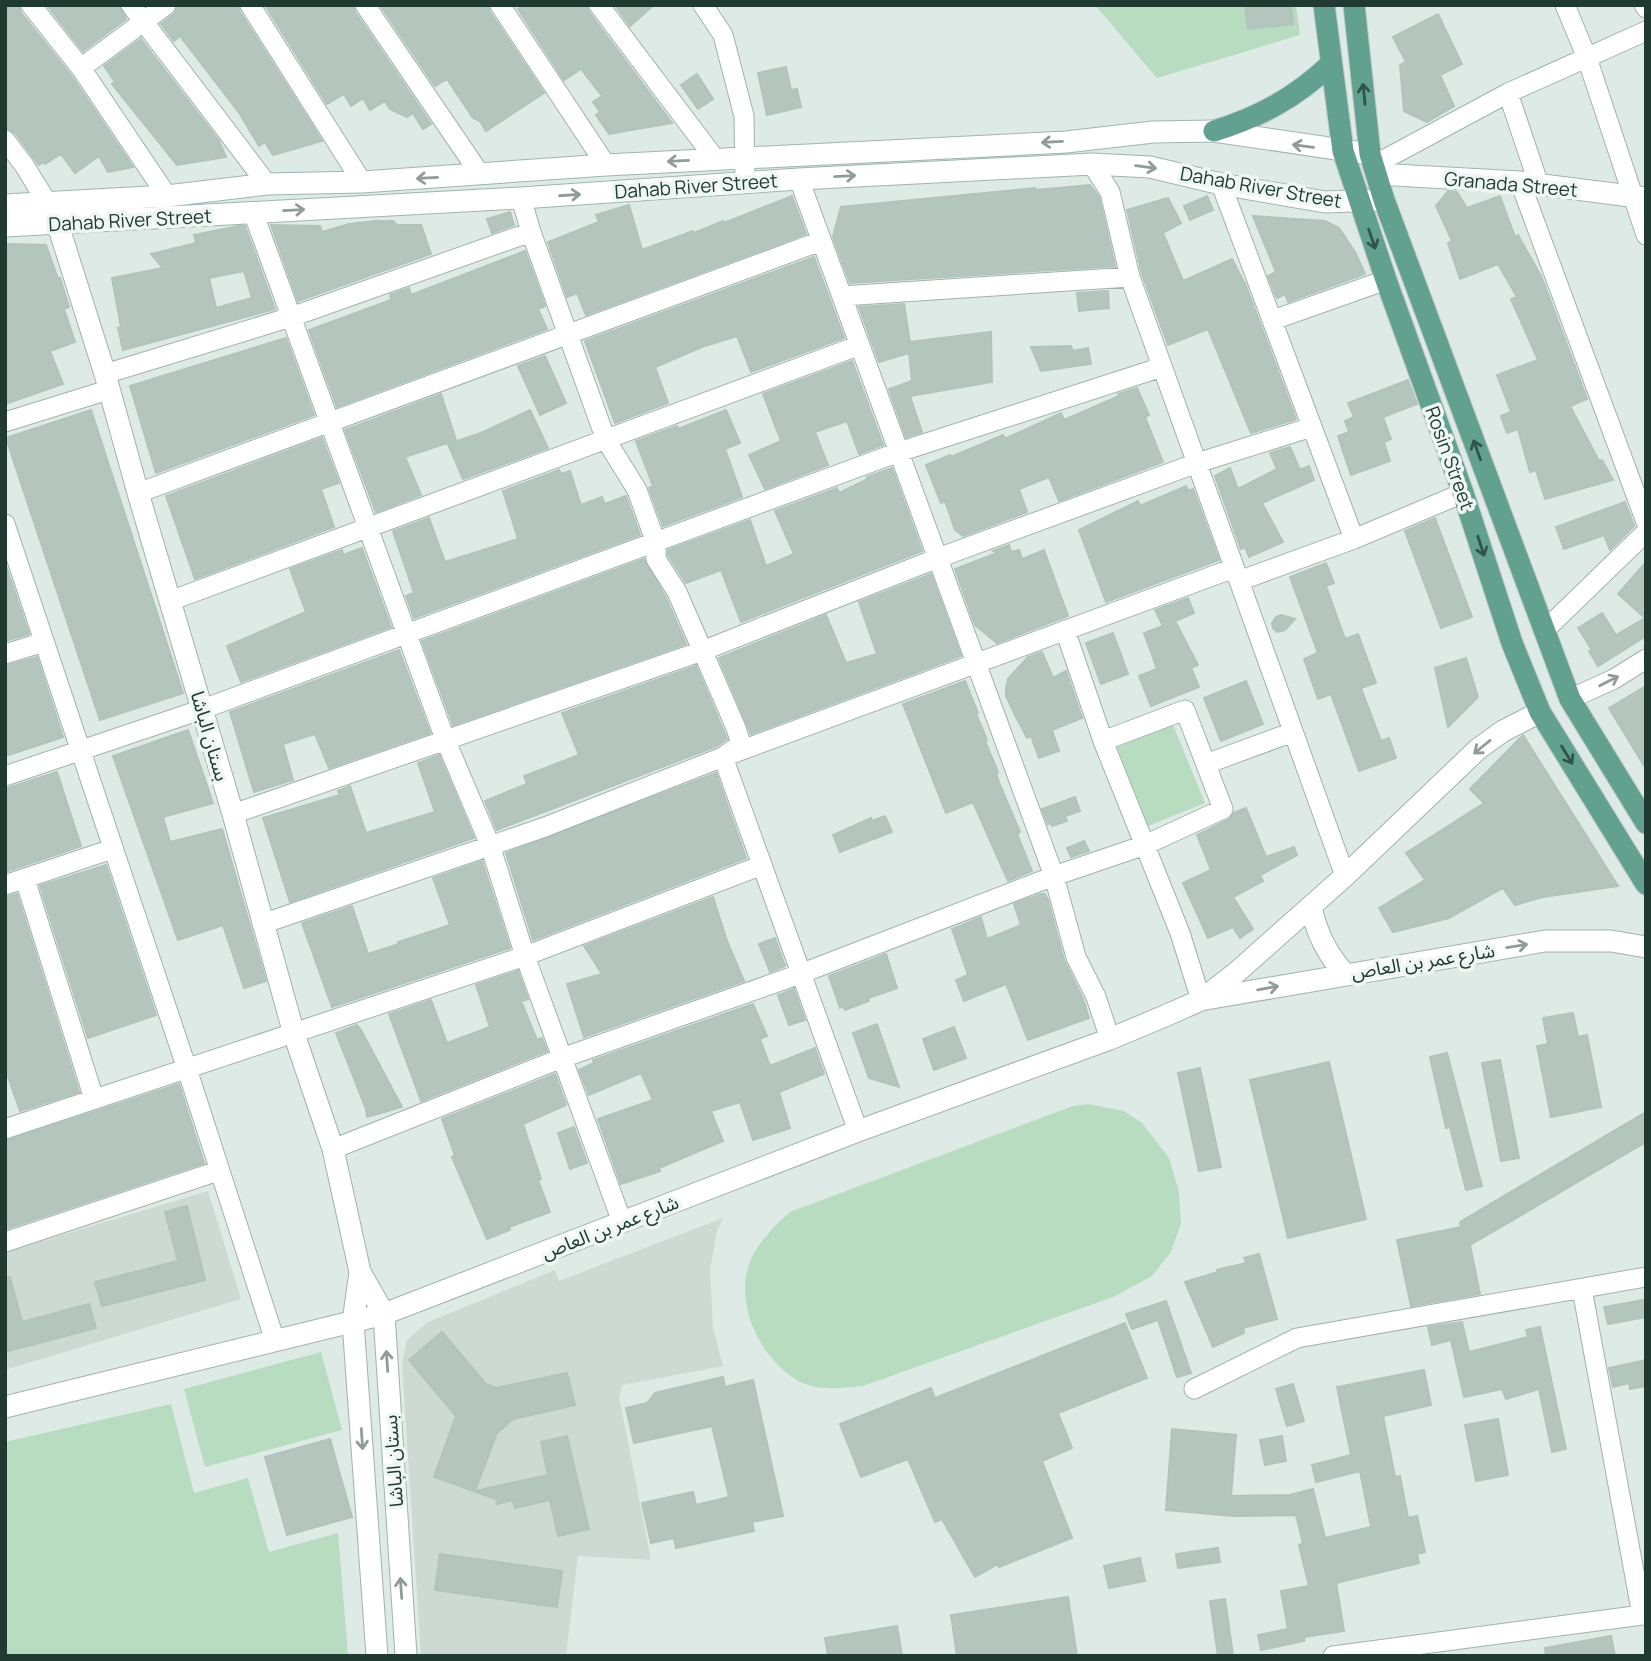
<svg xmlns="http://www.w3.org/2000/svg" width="1651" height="1661" viewBox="0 0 1651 1661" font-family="Manrope,'Noto Sans Arabic',sans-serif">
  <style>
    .built { fill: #cddad4 }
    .green { fill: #b7dcc0 }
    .building { fill: #b4c5be; stroke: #b1c4bc; stroke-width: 2; fill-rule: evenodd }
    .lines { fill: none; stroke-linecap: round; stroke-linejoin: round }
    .minor-casing { stroke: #a1b2ac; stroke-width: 21 }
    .tertiary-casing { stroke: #a1b2ac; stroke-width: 23 }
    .secondary-casing { stroke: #9eb6ad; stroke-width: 23 }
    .primary-casing { stroke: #bcc4c2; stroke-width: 23 }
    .minor { stroke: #fff; stroke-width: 19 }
    .tertiary { stroke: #fff; stroke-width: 21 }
    .secondary { stroke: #fff; stroke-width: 21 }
    .primary { stroke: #62a08f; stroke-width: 21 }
    .oneway { stroke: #305449 }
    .oneway2 { stroke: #909c98 }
    .labels { text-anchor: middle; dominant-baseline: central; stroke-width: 7; stroke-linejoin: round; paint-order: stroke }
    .street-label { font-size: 19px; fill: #203a32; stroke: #eff7f3 }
  </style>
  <rect width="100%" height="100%" fill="#deeae5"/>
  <path class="built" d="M208 1191 241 1299 5 1370V1252Z
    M723 1218 717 1231 710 1270 713 1328 723 1366 623 1385 619 1396 651 1560 578 1556 566 1656H421L402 1364 407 1340 428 1322 555 1270 559 1281Z"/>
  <path class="green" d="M1095 5H1296L1300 35 1157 78Z
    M1173 725 1205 803 1148 826 1117 747Z
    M1088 1104 1124 1111 1142 1123 1169 1158 1179 1192 1181 1223 1171 1252 1152 1276 1113 1297 863 1386C841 1388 815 1392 795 1379 758 1355 732 1300 752 1257 761 1239 776 1225 790 1212L1073 1106Z
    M321 1352 342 1430 205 1467 184 1389Z
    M171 1404 194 1493 248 1478 269 1552 338 1533 348 1656H5V1442Z"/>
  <path class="building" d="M5 5H19L21 13 71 75 133 167 108 172 99 156 75 173 61 154 45 164 43 162 39 165 15 133 5 128Z
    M47 5H119L126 19 83 51Z
    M178 5H238L240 12 322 141 273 155 265 142 259 146 240 114 180 36 174 41 161 24 174 14Z
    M265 5H353L355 12 431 124 423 129 413 113 407 117 390 109 385 101 370 110 363 98 351 106 344 94 327 104Z
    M380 5H488L490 12 544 93 486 131 480 121 473 118 447 79 435 86Z
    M524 5H587L589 12 672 123 609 134 596 115 600 112 593 102 602 96 581 69 564 80 518 9Z
    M615 5H654L630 26Z
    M1245 5H1291L1293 24 1248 29Z
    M1438 14 1462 64 1440 75 1454 106 1427 122 1404 111 1400 65 1406 62 1393 37Z
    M141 39 219 141 226 157 177 165 112 84 115 82 104 66Z
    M786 67 791 90 797 89 801 107 767 115 758 73Z
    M697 74 713 99 698 109 681 85Z
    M1090 185 1099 197 1115 266 850 283 833 237 841 207 1035 188 1036 190Z
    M1448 191 1457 192 1467 208 1500 196 1515 237 1518 235 1542 278 1587 399 1570 406 1599 461 1602 460 1613 480 1545 499 1536 470 1530 472 1518 429 1507 433 1501 416 1511 412 1497 375 1538 360 1511 299 1517 297 1498 264 1460 279 1448 243 1452 241 1436 206Z
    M792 196 806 234 586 315 577 293 567 297 548 242 599 222 596 215 629 205 642 250 693 231 694 233 723 221 724 223Z
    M1207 196 1213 210 1190 220 1184 206Z
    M1168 198 1181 223 1163 233 1183 281 1232 259 1246 286 1296 419 1251 433 1208 329 1168 345 1142 274 1127 210Z
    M510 212 514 225 492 233 487 219Z
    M1253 216 1325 221 1339 228 1355 252 1365 274 1288 302 1285 294 1277 298 1268 276 1276 272Z
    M376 221H393L397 225H421L431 254 298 301 271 225 320 226 322 232 349 224Z
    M239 226H245L275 309 123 350 118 328 121 327 112 278 163 268 151 254 196 243 194 235ZM244 271 252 298 216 308 209 278Z
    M5 244 46 245 58 279 60 278 69 307 64 309 75 342 50 351 63 384 5 404Z
    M525 251 545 306 538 309 547 329 337 407 309 330 391 300 390 295 409 288 411 295Z
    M814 257 844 338 751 372 737 336 702 347 655 367 668 403 615 423 585 341Z
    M1108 291 1109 308 1079 311 1077 293Z
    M904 304 910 342 991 332 992 382 910 396 922 432 906 437 889 389 912 381 909 353 879 362 859 307Z
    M286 338 314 415 156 473 130 386Z
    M1071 346 1073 351 1088 348 1091 364 1041 371 1031 347Z
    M545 356 566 403 540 415 518 366Z
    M852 361 883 445 859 454 847 421 815 432 828 465 765 489 749 455 781 441 763 394Z
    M1408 380 1417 404 1383 417 1391 439 1384 442 1390 461 1351 475 1338 436 1349 432 1345 421 1354 417 1348 403Z
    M1137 388 1149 415 1145 417 1163 462 1059 501 1049 477 1019 489 1027 512 963 536 955 530 945 501 941 503 926 465 950 455 951 457 1003 435 1005 439 1061 413 1064 420 1119 396 1118 394Z
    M441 394 456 440 405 457 421 495 376 512 345 430Z
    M91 410 183 693 100 720 6 438Z
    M530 410 548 448 463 479 448 444 481 433Z
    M726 410 740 443 725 449 742 497 663 526 649 488 653 486 636 441 677 426 678 429Z
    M322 438 339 483 321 489 334 527 195 579 166 496Z
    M1290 447 1300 470 1309 466 1314 480 1262 503 1283 542 1249 557 1245 547 1241 549 1215 476 1230 468 1238 489 1277 469 1270 453Z
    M892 468 922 551 741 622 721 570 686 583 668 555V550L750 520 766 566 794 554 775 511 837 488 839 493 868 479 867 477Z
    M559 470 561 474 570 471 581 505 602 497 605 504 626 496 640 535 414 618 406 596 414 593 393 531 429 518 445 562 518 539 503 491Z
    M1186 486 1189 491 1193 489 1219 560 1106 602 1079 530 1138 501 1140 506Z
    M1625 502 1634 526 1610 550 1604 535 1564 549 1556 527Z
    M1435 518 1472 617 1441 628 1405 531Z
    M1009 545 1011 552 1019 550 1022 559 1044 550 1068 616 997 643 975 625 955 569 997 553 993 551Z
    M362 548 391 627 241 682 227 646 306 612 290 569 342 550 343 555Z
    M644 559 666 598 686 644 453 725 422 641Z
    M1646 562V636L1598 666 1589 651 1592 650 1578 628 1602 613 1616 635 1645 618 1618 594Z
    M5 563 29 634 5 641Z
    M1326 563 1334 583 1326 586 1345 639 1358 634 1376 683 1361 688 1381 741 1389 738 1396 758 1359 771 1331 694 1318 699 1304 659 1318 653 1290 577Z
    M931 574 961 656 751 734 719 658 826 615 846 663 877 654 859 602Z
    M1188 598 1194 613 1175 621 1198 665 1191 668 1199 687 1151 706 1139 676 1157 669 1144 633 1163 626 1155 610Z
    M1281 615 1295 619 1285 630 1277 632 1273 628 1272 623 1276 617Z
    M1113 633 1128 674 1101 684 1086 643Z
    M399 650 430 733 329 768 315 734 283 744 293 780 254 792 230 712Z
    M1042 652 1053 678 1066 671 1082 718 1052 730 1059 751 1039 758 1031 736 1027 738 1014 713 1006 696V688L1008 679 1028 657Z
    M37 657 63 737 5 756V666Z
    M1466 658 1478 697 1448 727 1435 668Z
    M696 666 727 739 717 746 497 830 485 801 527 784 524 776 579 755 562 713Z
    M965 681 978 713 976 714 987 740 985 741 998 772 996 773 1000 785 1020 832 1017 834 1032 871 1008 881 973 802 946 813 903 704Z
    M1246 681 1263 724 1221 741 1204 698Z
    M1646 686V769L1609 708Z
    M188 730 213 803 163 817 170 842 222 829 266 981 244 988 223 925 178 940 113 756Z
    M1523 735 1618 886 1543 897 1515 905 1503 888 1449 918 1393 932 1379 908 1425 880 1406 853 1484 803 1470 789Z
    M439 755 474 838 290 902 263 818 340 795 338 791 350 786 366 833 435 812 418 763Z
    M57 772 81 846 5 872V789Z
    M716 773 746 858 533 940 506 853Z
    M1075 797 1080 811 1065 816 1067 821 1052 826 1051 823 1048 824 1042 809Z
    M1246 808 1266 857 1294 847 1297 855 1260 875 1263 881 1233 897 1253 929 1240 938 1233 927 1208 938 1183 883 1211 870 1197 835 1228 820 1235 812Z
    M885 816 892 832 840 852 833 835 871 818 872 821Z
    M1084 841 1089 851 1071 857 1067 848Z
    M482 861 510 948 332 1007 302 923 352 906 368 954 399 944 398 942 450 925 433 878Z
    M106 865 156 1015 88 1038 40 886Z
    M17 894 79 1092 20 1111 5 1068V897Z
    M1041 894H1045L1048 900 1064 960 1083 999 1089 1018 1028 1040 1006 984 964 1001 956 980 968 975 952 929 981 917 987 939 1021 925 1014 904Z
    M713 897 727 941 744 981 584 1037 567 984 602 974 584 946Z
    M775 938 785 966 770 972 759 944Z
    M886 954 897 988 868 998 869 1001 845 1010 843 1006 840 1008 829 976Z
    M518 971 528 999 521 1001 537 1040 542 1038 547 1051 421 1101 389 1014 431 1000 447 1043 490 1027 476 985Z
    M794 989 805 1020 789 1025 778 995Z
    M753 1004 767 1036 760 1039 770 1066 815 1048 824 1074 779 1092 790 1128 753 1140 740 1102 711 1111 723 1141 659 1168 660 1171 621 1184 598 1119 653 1100 641 1073 589 1095 579 1070 594 1063 593 1060Z
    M1573 1013 1578 1037 1587 1035 1601 1107 1551 1117 1537 1046 1548 1044 1543 1018Z
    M877 1024 899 1087 869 1078 853 1033Z
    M357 1025 361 1030 402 1107 367 1117 366 1109 336 1033Z
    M954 1027 966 1058 934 1070 923 1039Z
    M1447 1053 1482 1186 1466 1190 1450 1127 1446 1128 1430 1057Z
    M1500 1060 1519 1158 1501 1161 1482 1063Z
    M1329 1062 1366 1219 1288 1238 1250 1080Z
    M1200 1068 1221 1167 1199 1171 1178 1073Z
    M555 1074 566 1105 523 1124 541 1179 538 1180 550 1212 509 1227 510 1230 487 1239 452 1157 455 1156 442 1119Z
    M179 1084 204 1163 5 1229V1141Z
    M1646 1112V1142L1470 1245 1480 1294 1411 1306 1397 1240 1461 1227 1460 1222Z
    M574 1127 587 1163 570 1169 558 1133Z
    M187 1206 205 1280 102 1306 95 1282 178 1261 165 1212Z
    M1259 1254 1277 1319 1243 1328 1244 1333 1213 1347 1185 1282 1218 1272 1217 1270 1246 1263 1244 1258Z
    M10 1277 22 1322 89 1304 96 1328 5 1352V1278Z
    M1644 1300 1646 1317 1608 1324 1604 1307Z
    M1166 1301 1191 1373 1177 1377 1158 1320 1132 1329 1126 1314Z
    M1462 1322 1469 1352 1528 1337 1526 1330 1540 1327 1566 1449 1552 1452 1539 1389 1506 1399 1502 1389 1464 1397 1451 1340 1432 1345 1428 1327Z
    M1125 1323 1147 1378 1058 1413 1072 1448 1042 1461 1072 1538 999 1567 998 1564 975 1577 942 1519 935 1522 908 1459 861 1477 840 1424 931 1388 935 1398Z
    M442 1332 486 1384 496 1388 567 1373 575 1405 513 1419 497 1433 475 1491 548 1475 541 1442 567 1436 589 1529 558 1536 550 1500 515 1508 513 1500 497 1504 496 1499 434 1477 456 1416 409 1360Z
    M1646 1360V1386L1630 1389 1629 1383 1613 1387 1609 1368Z
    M1424 1370 1431 1405 1383 1416 1395 1477 1400 1476 1408 1518 1417 1516 1425 1552 1417 1554 1419 1563 1336 1583 1344 1631 1304 1637V1641L1261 1650 1258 1635 1288 1629 1281 1591 1309 1586 1299 1545 1303 1543 1296 1515 1234 1516 1166 1510 1172 1429 1236 1435 1231 1496 1290 1495 1313 1489 1325 1538 1371 1527 1360 1471 1316 1482 1312 1465 1351 1455 1337 1387Z
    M723 1377 725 1387 753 1380 783 1516 752 1522 754 1531 676 1548 674 1538 651 1543 642 1503 693 1492 696 1505 729 1497 712 1426 634 1443 626 1408 647 1403 655 1393Z
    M1293 1384 1304 1421 1287 1426 1276 1389Z
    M1498 1419 1508 1475 1476 1481 1465 1425Z
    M1282 1436 1286 1461 1265 1465 1260 1440Z
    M330 1439 352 1517 287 1535 265 1457Z
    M1218 1548 1220 1562 1178 1568 1176 1554Z
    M440 1554 562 1571 557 1607 435 1590Z
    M1140 1558 1145 1581 1109 1588 1104 1566Z
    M1068 1597 1077 1656H957L951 1615Z
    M1225 1599 1232 1648 1233 1656H1218L1210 1601Z
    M897 1626 902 1656H828L825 1638Z
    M1611 1636 1615 1656H1546L1545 1648Z"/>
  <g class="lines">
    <defs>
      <path id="minor" d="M31 5 81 68 167 196
        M131 5 267 184
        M250 5 362 182
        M365 5 480 174
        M500 5 606 165
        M599 5 716 160
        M703 5 723 35 744 116 745 182
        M1565 5 1587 58 1646 235
        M1644 5 1646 8
        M81 68 166 5
        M1508 93 1539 185
        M5 140 24 165 48 204
        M1092 164 1110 192 1130 277 1345 876
        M1374 165 1508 93 1646 31
        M799 179 1054 876 1076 957 1096 997 1110 1039
        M1520 182 1646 522
        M1221 184 1354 539
        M521 198 531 232 606 440 637 490 656 543V559L677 592 736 728 741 744 723 757 858 1131
        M253 212 445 739 490 845 525 956 622 1222
        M842 296 1130 277
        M1273 320 1386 280
        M105 374 291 317 531 232
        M5 422 108 390
        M138 493 821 241
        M5 524 187 1069 275 1341
        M1239 581 1354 539 1463 493
        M170 601 860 345
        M1065 630 1103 741 1180 933 1201 1000
        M1544 631 1646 532
        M5 654 44 642
        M1570 699 1614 679 1646 659
        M1206 764 1293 732
        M5 776 203 709 899 452 1162 367
        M233 814 702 651 938 558 1197 463 1312 427
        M25 879 94 1099
        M5 885 112 849
        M262 924 545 827 723 757 1234 568
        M5 1129 525 956 762 865
        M333 1149 562 1058 800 974 1054 876 1145 845 1223 809 1185 710 1103 741
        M5 1242 218 1171
        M1194 1389 1297 1338 1646 1277
        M1333 1656 1642 1615 1582 1289"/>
      <path id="tertiary" d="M51 209 58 225 105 374 138 493 233 814 294 1034 333 1149 360 1272 384 1314 406 1656
        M1311 907C1317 934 1327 954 1345 974
        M1206 999 1545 941H1611L1646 947
        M360 1272 353 1322 377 1656
        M5 1407 384 1314 858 1131 1110 1039 1167 1015 1201 1000 1237 972 1345 876 1478 749 1503 731 1540 712"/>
      <path id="secondary" d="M1376 174 1520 182 1646 198
        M5 205 167 196 267 184 362 182 606 165 1066 142 1153 132 1214 131 1370 154
        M5 226 521 198 799 179 1092 164 1150 167 1221 184 1325 202 1384 200"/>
      <path id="primary" d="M1324 5 1343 151 1386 280 1463 493 1512 643 1540 712 1646 884
        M1354 5 1370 154 1384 200 1570 699 1646 823
        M1214 131C1260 117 1296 97 1331 64"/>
    </defs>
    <use href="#minor" class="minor-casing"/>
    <use href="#tertiary" class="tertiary-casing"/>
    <use href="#secondary" class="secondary-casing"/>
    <use href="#primary" class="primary-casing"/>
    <use href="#minor" class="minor"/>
    <use href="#tertiary" class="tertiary"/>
    <use href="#secondary" class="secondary"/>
    <use href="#primary" class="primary"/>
  </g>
  <defs><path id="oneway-shaft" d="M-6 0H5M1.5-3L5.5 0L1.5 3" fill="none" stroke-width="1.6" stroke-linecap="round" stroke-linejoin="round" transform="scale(1.75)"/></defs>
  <g class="oneway">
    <use href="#oneway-shaft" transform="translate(1364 94) rotate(-96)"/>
    <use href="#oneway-shaft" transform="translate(1372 239) rotate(71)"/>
    <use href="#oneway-shaft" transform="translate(1477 450) rotate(-110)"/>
    <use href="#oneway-shaft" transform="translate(1481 546) rotate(72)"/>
    <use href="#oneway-shaft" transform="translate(1567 755) rotate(59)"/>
  </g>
  <g class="oneway2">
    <use href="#oneway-shaft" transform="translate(1052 142) rotate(177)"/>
    <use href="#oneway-shaft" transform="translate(1303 146) rotate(-172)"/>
    <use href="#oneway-shaft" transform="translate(678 161) rotate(177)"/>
    <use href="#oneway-shaft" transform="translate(1146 167) rotate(7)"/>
    <use href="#oneway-shaft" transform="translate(845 176) rotate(-3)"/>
    <use href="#oneway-shaft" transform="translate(427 178) rotate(177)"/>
    <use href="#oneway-shaft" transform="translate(570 195) rotate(-4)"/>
    <use href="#oneway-shaft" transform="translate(294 210) rotate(-3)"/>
    <use href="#oneway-shaft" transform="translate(1609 681) rotate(-27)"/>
    <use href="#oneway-shaft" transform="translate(1482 747) rotate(141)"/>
    <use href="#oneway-shaft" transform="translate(1517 946) rotate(-9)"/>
    <use href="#oneway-shaft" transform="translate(1268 988) rotate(-10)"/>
    <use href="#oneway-shaft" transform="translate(387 1361) rotate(-94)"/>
    <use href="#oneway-shaft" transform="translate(362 1439) rotate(86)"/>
    <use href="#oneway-shaft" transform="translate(401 1588) rotate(-94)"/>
  </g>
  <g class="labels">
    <g class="street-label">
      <text transform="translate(1511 184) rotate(5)">Granada Street</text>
      <text transform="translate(696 186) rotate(-4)">Dahab River Street</text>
      <text transform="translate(1261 187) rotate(10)">Dahab River Street</text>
      <text transform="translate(130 220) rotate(-3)">Dahab River Street</text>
      <text transform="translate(1450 458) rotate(70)">Rosin Street</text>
      <text transform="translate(210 736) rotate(74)">بستان الباشا</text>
      <text transform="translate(1423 961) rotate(-9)">شارع عمر بن العاص</text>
      <text transform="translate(610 1227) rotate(-21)">شارع عمر بن العاص</text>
      <text transform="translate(393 1461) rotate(-94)">بستان الباشا</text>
    </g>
  </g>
  <rect width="1651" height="1661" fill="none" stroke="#203a32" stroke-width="14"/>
</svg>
